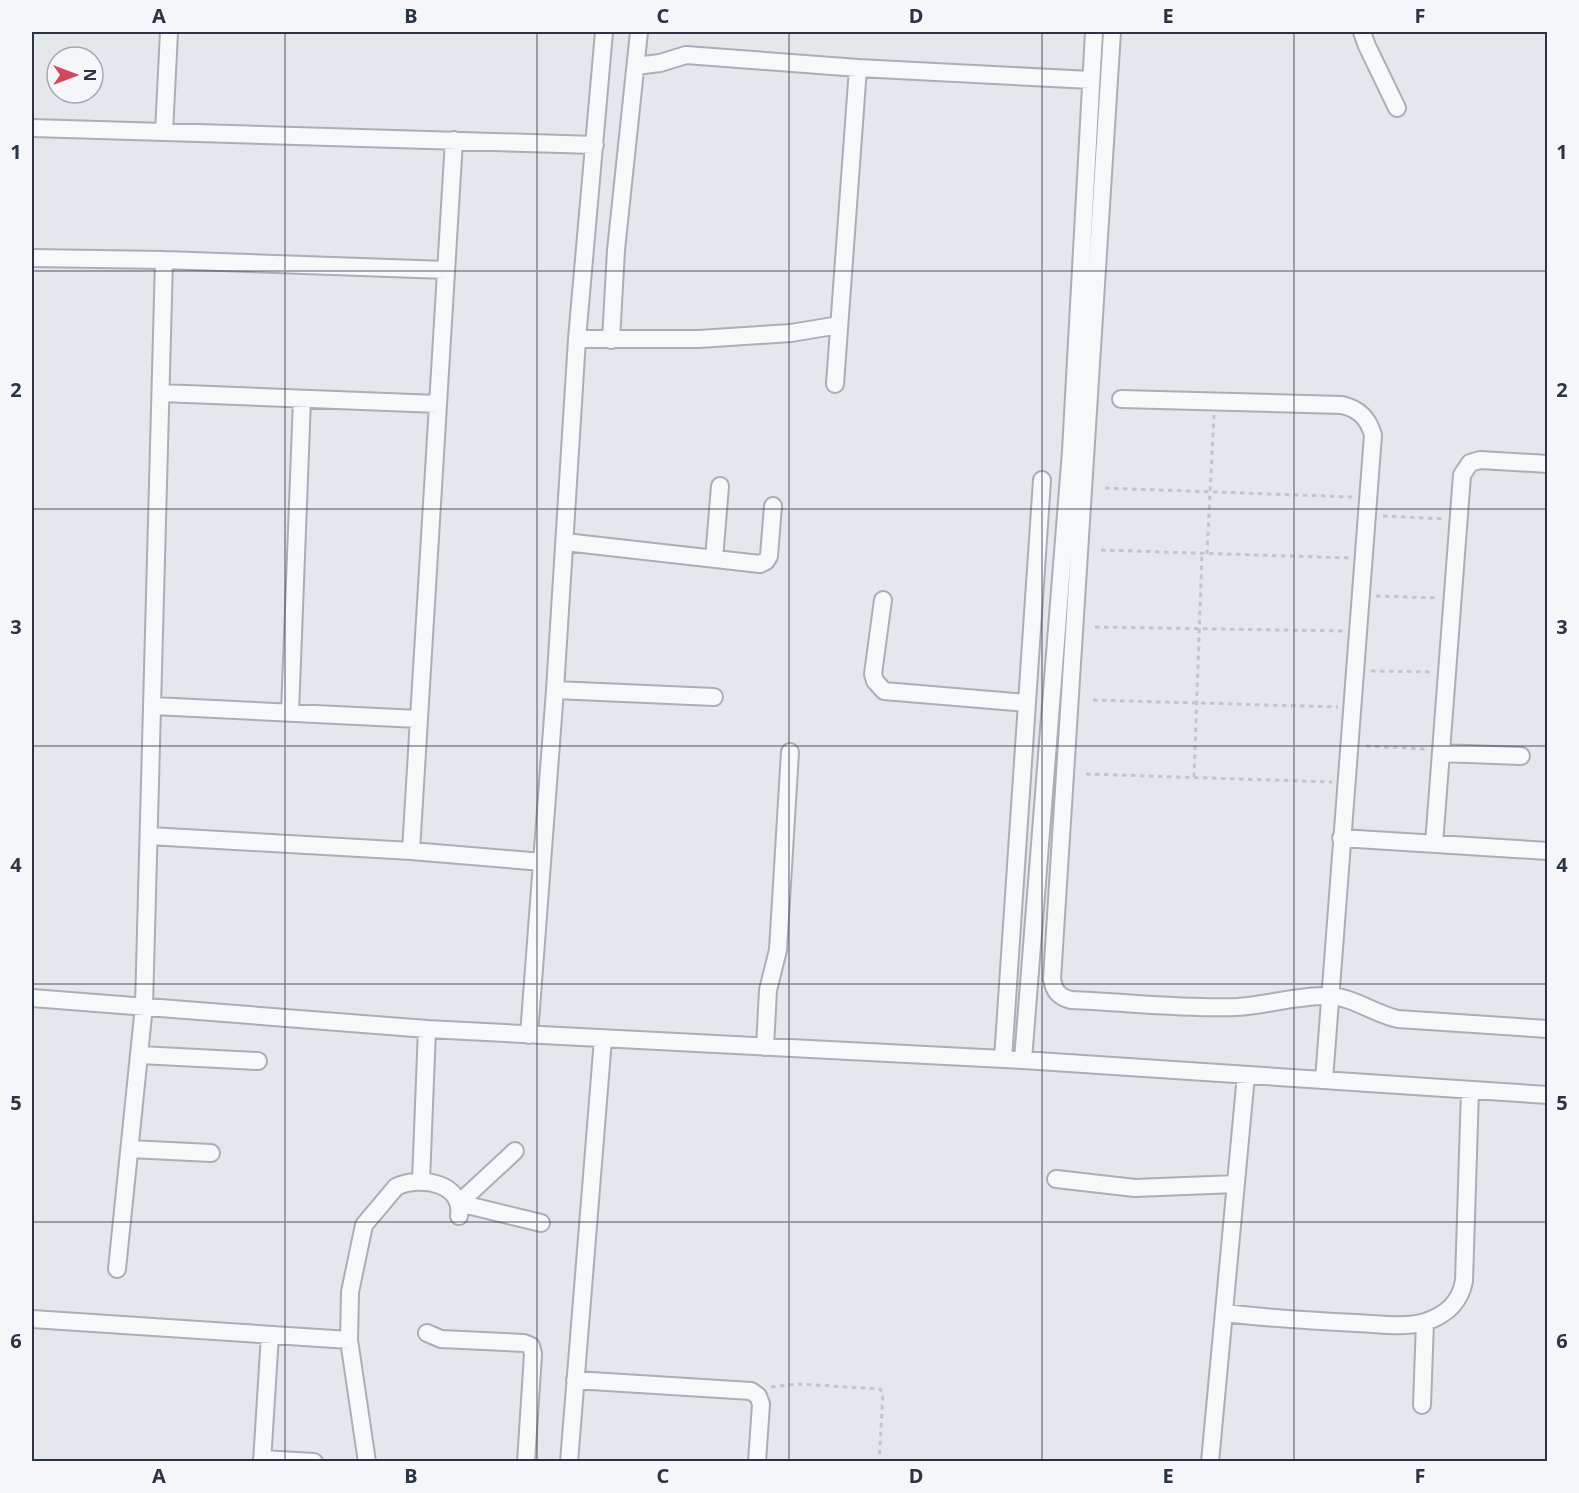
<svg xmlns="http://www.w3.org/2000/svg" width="1579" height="1493" viewBox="0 0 1579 1493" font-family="'Noto Sans',sans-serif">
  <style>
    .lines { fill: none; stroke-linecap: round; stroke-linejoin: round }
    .minor-casing { stroke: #a9aeb7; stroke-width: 20 }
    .path { stroke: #c2c5cb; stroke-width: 3; stroke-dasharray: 4.5 4.5; stroke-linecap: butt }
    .minor { stroke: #f7f8fa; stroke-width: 16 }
    .grid { fill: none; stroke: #2b3445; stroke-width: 1.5; stroke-opacity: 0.55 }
    .neatline { fill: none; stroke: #2b3445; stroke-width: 2 }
    .grid-label { font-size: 20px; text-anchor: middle; font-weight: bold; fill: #2b3445 }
  </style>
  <rect width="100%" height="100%" fill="#e4e7ec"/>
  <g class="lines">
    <defs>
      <path id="minor" d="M1112 32 1052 979C1054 991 1059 997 1071 1000 1126 1002 1182 1009 1237 1007 1268 1005 1298 995 1329 996 1354 997 1374 1014 1398 1019L1548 1029
        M1362 32 1367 46 1397 108
        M636 66 660 63 686 55 858 68 1091 80
        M32 128 595 145
        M164 132 169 32
        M32 258 164 260 446 270
        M577 339H699L791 333 839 325
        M611 340 616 250 639 32
        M835 384 858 68
        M161 393 438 404
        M1121 399 1342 405C1359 409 1368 418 1373 435L1324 1080
        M565 542 760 564 766 561 769 556 773 506
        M714 559 720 486
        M883 600 873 674 875 681 884 691 1027 703
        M555 690 714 697
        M153 706 418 719
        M290 713 302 399
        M1441 753 1521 756
        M149 836 411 851 542 862
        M1341 838 1548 851
        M1434 844 1462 475 1470 463 1480 460 1548 464
        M411 851 454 140
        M32 998 427 1029 1023 1060 1548 1095
        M529 1035 555 690 577 339 604 32
        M765 1047 768 990 778 950 790 752
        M140 1055 258 1061
        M1003 1059 1042 480
        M1023 1060 1071 451 1094 32
        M130 1149 211 1153
        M1056 1179 1135 1188 1236 1184
        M421 1181 427 1029
        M459 1203 541 1223
        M459 1203 515 1151
        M117 1269 144 1006 164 260
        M1224 1313C1268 1318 1312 1321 1357 1323 1379 1324 1404 1328 1425 1322 1446 1315 1460 1303 1464 1281L1470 1090
        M32 1319 349 1340
        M427 1333 441 1339 524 1343 531 1346 533 1354 526 1462
        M575 1380 751 1391 758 1396 761 1404 757 1462
        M1422 1405 1425 1322
        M262 1459 314 1462
        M262 1462 270 1335
        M367 1462 349 1340 350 1292 364 1225 396 1187C420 1175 464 1183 459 1216
        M569 1462 603 1039
        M1210 1462 1246 1075"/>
    </defs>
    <use href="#minor" class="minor-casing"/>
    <path class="path" d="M1105 488 1352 497
      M1383 516 1445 519
      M1101 550 1350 558
      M1207 554 1214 415
      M1376 596 1439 598
      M1095 627 1344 631
      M1371 671 1433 672
      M1093 700 1338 707
      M1366 746 1425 749
      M1086 774 1332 782
      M1194 777 1202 554
      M771 1387 799 1384 880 1389 883 1394 879 1462"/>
    <use href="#minor" class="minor"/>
  </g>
  <path class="grid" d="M285 32V1462M537 32V1462M789 32V1462M1042 32V1462M1294 32V1462M32 271H1548M32 509H1548M32 746H1548M32 984H1548M32 1222H1548"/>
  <rect width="1579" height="1493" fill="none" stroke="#f4f6f9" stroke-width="66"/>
  <g transform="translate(75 75) rotate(90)"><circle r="28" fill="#f4f6f9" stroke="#a4a8b1" stroke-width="1.5"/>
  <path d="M0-4.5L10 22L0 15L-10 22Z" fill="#d1495b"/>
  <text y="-9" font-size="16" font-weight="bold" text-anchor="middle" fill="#2b3445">N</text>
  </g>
  <rect x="33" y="33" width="1513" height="1427" class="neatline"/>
  <g class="grid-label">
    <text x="159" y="23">A</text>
    <text x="411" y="23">B</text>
    <text x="663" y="23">C</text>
    <text x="916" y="23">D</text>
    <text x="1168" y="23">E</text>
    <text x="1420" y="23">F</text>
    <text x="16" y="159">1</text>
    <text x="1562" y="159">1</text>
    <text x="16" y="397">2</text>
    <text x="1562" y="397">2</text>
    <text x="16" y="634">3</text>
    <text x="1562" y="634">3</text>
    <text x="16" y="872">4</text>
    <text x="1562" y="872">4</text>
    <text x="16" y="1110">5</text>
    <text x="1562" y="1110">5</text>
    <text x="16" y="1348">6</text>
    <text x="1562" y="1348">6</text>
    <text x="159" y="1483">A</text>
    <text x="411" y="1483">B</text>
    <text x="663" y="1483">C</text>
    <text x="916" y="1483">D</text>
    <text x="1168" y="1483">E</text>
    <text x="1420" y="1483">F</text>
  </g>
</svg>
